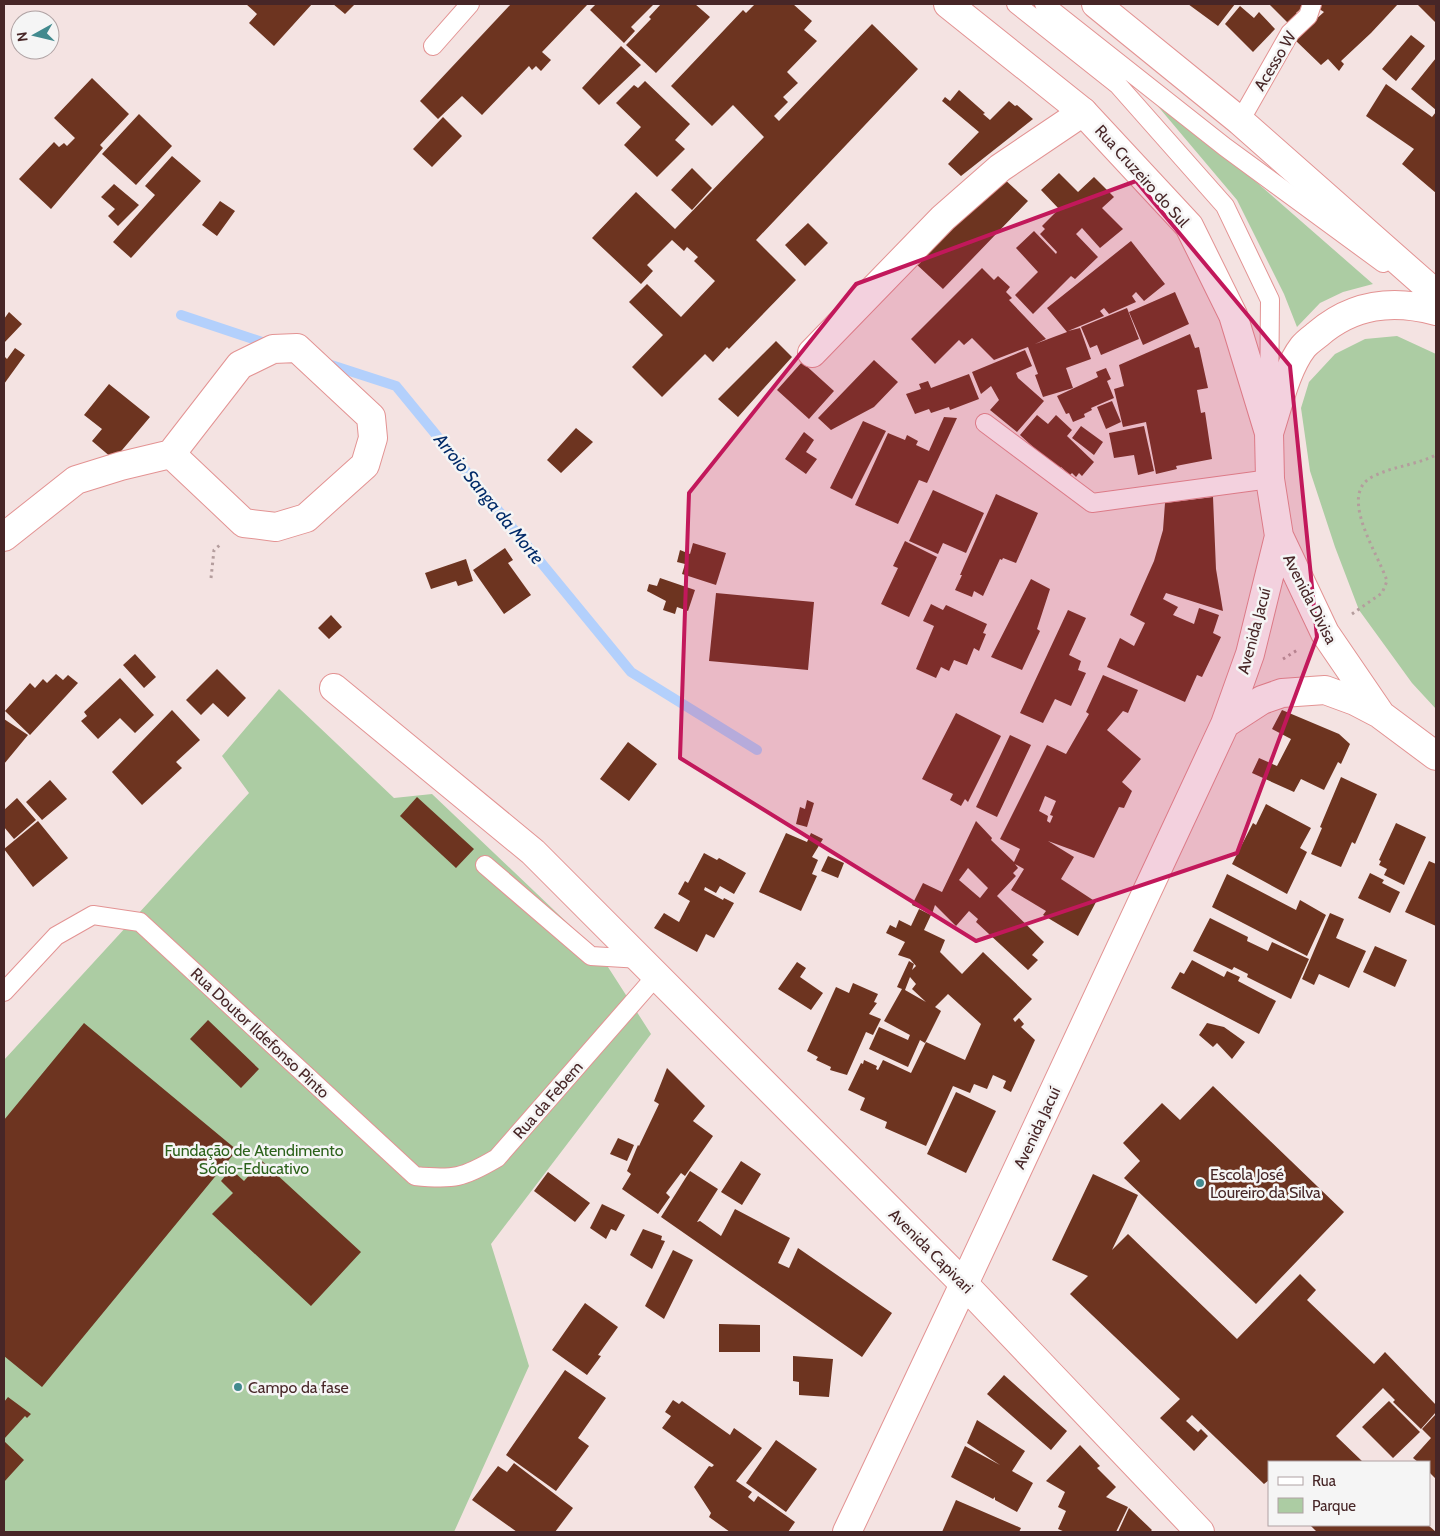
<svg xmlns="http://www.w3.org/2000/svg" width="1440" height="1536" viewBox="0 0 1440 1536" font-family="Cabin,sans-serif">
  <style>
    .green { fill: #accca3 }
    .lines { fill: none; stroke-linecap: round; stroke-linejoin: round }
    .stream { stroke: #b3d0fc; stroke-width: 10 }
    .building { fill: #6d3420; fill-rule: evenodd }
    .lane-casing { stroke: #e39393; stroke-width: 20 }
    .street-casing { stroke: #e39393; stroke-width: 30 }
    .secondary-casing { stroke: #e39393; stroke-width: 30 }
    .path { stroke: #b49d9d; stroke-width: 3; stroke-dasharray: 2.5 4; stroke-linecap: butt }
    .lane { stroke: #fff; stroke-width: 18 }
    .street { stroke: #fff; stroke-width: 28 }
    .secondary { stroke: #fff; stroke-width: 28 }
    .marked { fill: #c2185b; fill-opacity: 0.2; stroke: #c2185b; stroke-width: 4; stroke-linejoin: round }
    .poi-dot { fill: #428a8e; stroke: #f5f5f5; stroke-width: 2 }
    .labels { text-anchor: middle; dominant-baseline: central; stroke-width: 5; stroke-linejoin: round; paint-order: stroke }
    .street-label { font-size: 16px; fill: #472627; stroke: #f5f5f5 }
    .park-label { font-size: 16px; fill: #2c621b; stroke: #f5f5f5 }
    .poi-label { font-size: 16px; fill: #472627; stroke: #f5f5f5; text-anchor: start }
    .water-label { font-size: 18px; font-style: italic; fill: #012a68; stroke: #f5f5f5 }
  </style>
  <rect width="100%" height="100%" fill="#f4e3e2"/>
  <path class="green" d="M1145 91 1222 152 1373 284 1343 292 1320 303 1297 327 1284 294 1237 200Z
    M1397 336 1436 354V709L1412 683 1359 610 1335 547 1310 471 1301 408 1309 382 1335 354 1365 339Z
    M279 689 394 798 432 794 599 953 651 1034 491 1244 529 1366 454 1532H4V1060L249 793 222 756Z"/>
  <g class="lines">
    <path class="stream" d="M181 315 271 345
      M325 363 396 386 631 672 757 750"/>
  </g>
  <path class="building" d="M246 4H312L274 46 249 23 257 14Z
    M333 4H355L345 14Z
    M511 4H588L542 52 551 60 541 71 536 66 532 70 529 66 482 115 462 96 438 119 420 101Z
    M596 4H654L631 27 635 31 624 43 590 10Z
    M661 4H695L710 17 656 73 626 45 651 19 649 17Z
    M755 4H793L812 21 804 30 817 41 787 72 798 83 783 97 788 102 774 116 779 121 872 24 918 69 756 240 796 280 729 349 727 347 713 362 705 354 662 397 632 367 663 335 629 302 647 284 681 317 715 281 694 261 698 257 687 247 684 251 672 240 647 265 653 271 641 284 592 238 636 192 675 229 764 137 733 105 712 126 671 86 743 10 746 13Z
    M1188 4H1235L1218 26Z
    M1269 4H1306L1296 13 1299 15 1290 25Z
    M1317 4H1398L1371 33 1341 61 1344 64 1339 71 1328 59 1321 65 1294 39 1324 12 1316 7Z
    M1417 4H1436V23Z
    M1240 6 1254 18 1259 12 1275 29 1253 52 1225 24Z
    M1411 35 1425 46 1396 81 1382 69Z
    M621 46 641 65 599 105 582 88Z
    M1436 58V110L1411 89Z
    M92 78 129 114 100 145 103 148 51 209 19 179 54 142 59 147 64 143 67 146 75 138 54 118Z
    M645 81 690 124 675 140 685 149 657 177 624 145 641 127 616 103 634 85 638 88Z
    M1386 84 1432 117 1436 112V193L1402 164 1414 149 1366 116Z
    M959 90 985 113 983 114 990 120 1009 101 1015 106 1017 105 1033 119 961 176 948 164 979 132 942 101 945 97 950 101Z
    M139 114 172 146 136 185 102 154Z
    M443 117 462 136 432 167 413 149Z
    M172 156 201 181 131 258 113 242 155 195 145 186Z
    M692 168 712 188 692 210 671 190Z
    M1059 173 1078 192 1094 177 1114 197 1102 208 1123 229 1100 248 1082 228 1076 234 1098 257 1075 279 1071 276 1033 314 1015 295 1038 272 1016 248 1034 231 1056 254 1057 252 1040 234 1045 229 1042 226 1059 209 1041 190Z
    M1002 177 1028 201 943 289 915 263Z
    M114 184 139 205 118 226 108 216 115 209 101 197Z
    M220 201 235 211 217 236 202 225Z
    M808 223 828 243 805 266 785 245Z
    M1131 241 1165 284 1144 301 1136 292 1132 296 1136 302 1109 314 1104 308 1100 311 1104 316 1068 331 1080 328 1091 359 1066 368 1073 388 1043 397 1035 375 1038 374 1028 347 994 360 972 338 964 345 959 340 935 364 911 339 982 268 994 280 998 276 1010 287 1006 292 1012 298 1009 300 1046 339 1035 344 1067 332 1047 308Z
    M1175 292 1189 324 1143 345 1129 312Z
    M1127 308 1139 339 1101 355 1097 345 1090 348 1081 327Z
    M9 312 22 324 4 343V319Z
    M1190 334 1195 348 1199 347 1208 388 1197 390 1201 413 1205 412 1212 459 1176 466 1177 469 1156 474 1146 422 1123 427 1114 389 1124 386 1119 365Z
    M776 341 792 357 738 417 718 399Z
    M15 348 25 355 4 384V356L7 359Z
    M1025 350 1032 366 1016 373 1018 378 1044 401 1017 432 990 410 999 400 991 386 981 394 972 372Z
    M874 360 898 382 874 407 831 430 818 418Z
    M802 362 834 391 809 419 777 390Z
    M1106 368 1111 379 1107 381 1114 398 1091 408 1092 410 1084 414 1085 417 1073 422 1069 413 1066 414 1057 396 1098 377 1096 372Z
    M969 374 979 399 950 410 949 407 931 413 929 409 915 414 906 394 921 389 919 384 928 381 931 388Z
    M109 384 150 417 117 456 112 458 92 441 102 429 84 415Z
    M1112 401 1121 422 1106 429 1097 407Z
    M1037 415 1048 424 1056 415 1072 430 1067 436 1094 462 1082 476 1079 473 1076 477 1072 473 1070 475 1061 467 1058 470 1020 435Z
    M944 417 957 418 927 483 919 480 898 524 855 505 888 433 905 440 907 435 918 441 916 445 929 451Z
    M863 421 886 431 852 499 830 488Z
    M1081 426 1103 442 1094 455 1072 438Z
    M1144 426 1154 471 1138 475 1134 455 1114 458 1109 433Z
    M576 428 593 442 561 473 547 460Z
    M804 432 814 440 806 452 817 459 806 474 785 459Z
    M933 490 984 513 966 553 943 543 938 554 909 541Z
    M996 494 1038 513 1016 563 1003 558 1002 560 1000 559 983 596 974 591 972 597 955 590 962 575H960Z
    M1213 497 1216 569 1223 611 1166 593 1163 599 1178 607 1173 615 1194 624 1199 608 1219 615 1213 633 1221 637 1202 677 1197 675 1185 702 1107 667 1120 638 1134 646 1145 623 1130 615 1154 561 1163 530 1165 503Z
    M905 541 937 557 909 617 881 604 898 568 893 566Z
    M693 543 726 553 716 585 682 574 685 564 677 562 680 550 690 554Z
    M505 548 513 560 508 563 531 595 504 614 473 570Z
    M466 559 473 581 458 586 456 581 431 589 425 573Z
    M660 578 695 590 688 611 677 607 675 614 663 610 666 601 647 591 649 584 657 586Z
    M1031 579 1050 589 1037 629 1040 631 1022 670 991 657Z
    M716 593 814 602 808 670 709 661Z
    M931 604 943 610 946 605 987 624 983 633 986 634 979 651 974 648 967 665 954 660 949 671 941 667 936 678 916 669 934 626 923 621Z
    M1068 610 1086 618 1069 655 1081 661 1078 670 1086 673 1071 706 1055 699 1043 723 1020 713Z
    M331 615 342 627 329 639 318 628Z
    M135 654 156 677 144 688 123 665Z
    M217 669 246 698 228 717 213 703 201 715 186 700Z
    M56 674 63 680 68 675 78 683 30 735 5 711 30 683 35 688 43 679 47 683Z
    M1103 675 1138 690 1128 713 1123 711 1107 730 1141 759 1122 782 1132 791 1124 808 1119 807 1094 858 1048 841 1074 857 1061 879 1096 902 1078 936 1043 915 1046 911 1011 890 1024 869 1015 864 1018 868 1013 873 1016 876 997 896 1044 942 1032 955 1038 960 1028 970 976 922 978 919 969 911 956 926 935 905 932 914 912 905 923 883 942 892 976 821 992 838 991 840 1014 862 1020 849 1000 839 1047 745 1066 754 1089 714 1086 712ZM1045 796 1056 801 1050 815 1053 816 1050 823 1047 821 1048 816 1039 811ZM968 868 988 888 980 898 959 880Z
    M120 678 154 715 135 733 120 718 98 739 81 721 87 716 84 712Z
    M172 710 200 740 176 762 182 768 142 805 112 772Z
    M1282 710 1339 734 1350 744 1341 764 1338 762 1324 790 1301 779 1294 792 1252 773 1259 758 1277 766 1291 739 1272 729Z
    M956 713 1001 736 968 802 965 799 961 806 950 800 953 794 922 779Z
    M4 719 28 735 4 764Z
    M1010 735 1031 745 997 817 976 807Z
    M628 742 657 764 629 801 600 779Z
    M1341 777 1377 794 1355 844 1352 842 1341 867 1311 854 1322 828 1320 827Z
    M50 780 67 799 42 820 26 802Z
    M417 797 474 849 456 868 400 816Z
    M17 798 36 820 14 839 4 827V810Z
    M807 800 814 803 807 827 796 824 800 807 805 809Z
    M1266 804 1311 828 1300 848 1307 852 1287 894 1232 864 1253 823 1256 825Z
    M38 821 68 858 33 887 4 849Z
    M1396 823 1426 837 1404 885 1384 875 1387 869 1379 865 1381 861 1379 860Z
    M786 833 807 842 811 833 823 839 812 857 818 860 812 874 817 876 801 911 759 892Z
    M704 853 717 860 719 858 746 873 734 894 720 886 716 893 705 887 704 890 723 900 724 898 734 903 714 938 706 934 697 952 654 928 664 913 679 922 690 901 678 894 685 881 688 883Z
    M828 856 844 863 838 878 821 871Z
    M1429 861 1436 864V926L1405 912Z
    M1370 873 1384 880 1382 883 1400 892 1390 913 1358 898Z
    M1227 874 1296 910 1300 900 1326 915 1307 956 1212 907Z
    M919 909 931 915 924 930 945 940 940 952 962 974 983 952 1032 999 1013 1019 1015 1022 1019 1018 1024 1024 1021 1027 1035 1040 1011 1092 1003 1088 1006 1081 993 1075 987 1089 974 1084 970 1093 953 1086 926 1146 885 1128 887 1122 860 1110 865 1098 848 1090 861 1063 863 1064 864 1060 877 1066 876 1069 878 1070 883 1060 911 1073 926 1042 965 1060 981 1024 948 994 935 1007 941 1011 925 1043 920 1040 908 1067 869 1049 879 1027 908 1040 910 1035 884 1021 902 989 897 987 909 961 914 964 912 970 916 966 910 959 898 955 905 942 886 933 890 925 896 928 899 920 911 926ZM910 977 916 984 912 989 926 1002 905 990Z
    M1330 913 1344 919 1336 938 1366 951 1349 988 1319 974 1314 985 1302 979Z
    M1210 918 1248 937 1247 941 1268 951 1272 942 1309 959 1291 999 1247 977 1248 974 1234 967 1232 970 1193 951Z
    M1375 946 1407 960 1395 987 1363 972Z
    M1192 960 1224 977 1227 971 1240 977 1238 981 1276 1001 1259 1034 1171 988 1180 972 1184 974Z
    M797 962 806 968 800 977 823 993 811 1010 778 989Z
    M853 983 878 994 874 1002 877 1003 869 1014 881 1019 873 1035 866 1032 847 1075 830 1070 831 1067 816 1060 818 1057 807 1051 836 987 849 993Z
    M208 1020 259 1069 241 1088 190 1039Z
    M84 1023 237 1150 42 1387 4 1356V1120Z
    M1207 1023 1224 1027 1245 1042 1232 1059 1217 1043 1213 1047 1199 1035Z
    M667 1068 705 1106 693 1121 713 1136 685 1176 681 1173 666 1193 670 1197 658 1214 622 1189 631 1174 627 1171 638 1145 639 1146 659 1104 654 1101Z
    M1213 1086 1344 1212 1256 1304 1124 1178 1140 1161 1123 1143 1162 1103 1180 1120Z
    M956 1092 996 1111 966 1173 927 1154Z
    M618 1138 634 1145 627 1161 610 1154Z
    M262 1161 361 1252 311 1306 212 1214 233 1193 221 1181 231 1169 244 1181Z
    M741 1161 761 1174 742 1205 721 1192Z
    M690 1171 718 1189 697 1222 700 1221 721 1236 735 1209 790 1238 778 1263 789 1268 798 1248 892 1313 862 1357 661 1217Z
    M548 1172 590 1203 575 1222 534 1191Z
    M1093 1174 1138 1195 1112 1250 1128 1234 1237 1339 1300 1274 1316 1290 1307 1300 1374 1364 1385 1352 1436 1405V1412L1421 1429 1393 1402 1395 1400 1383 1388 1336 1436 1363 1462H1269V1480L1264 1484 1192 1415 1186 1421 1198 1432 1201 1429 1208 1436 1194 1451 1160 1418 1180 1399 1070 1294 1088 1276 1052 1260Z
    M602 1204 625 1215 616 1231 611 1229 606 1239 590 1228Z
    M643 1229 662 1236 661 1240 665 1241 652 1269 630 1255Z
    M673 1250 693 1260 664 1319 645 1306Z
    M585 1303 618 1327 598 1355 601 1356 587 1375 552 1350Z
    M719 1324 760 1325V1352H719Z
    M793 1356 833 1359 829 1397 799 1395V1382L793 1381Z
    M565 1370 606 1398 578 1438 589 1446 556 1491 506 1455Z
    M1004 1375 1067 1431 1051 1450 987 1394Z
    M8 1397 31 1414 27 1418 25 1416 4 1439V1402Z
    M673 1400 679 1404 682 1401 730 1435 734 1428 762 1448 736 1481 752 1492 748 1497 754 1502 758 1496 795 1522 788 1532H730L709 1517 711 1513 694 1487 709 1466 712 1467 714 1465 662 1428 671 1416 665 1412Z
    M1389 1401 1420 1432 1393 1458 1362 1427Z
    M1436 1414V1479L1429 1472V1462H1418L1413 1458 1431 1438 1422 1429Z
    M977 1420 1025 1451 1012 1471 1033 1483 1017 1512 995 1500V1497L993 1499 951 1477 965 1446 1000 1465 967 1443Z
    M776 1440 817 1469 786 1512 746 1483Z
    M4 1441 24 1460 4 1482Z
    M1080 1445 1100 1466 1097 1468 1116 1487 1106 1497 1128 1507 1116 1532H1065L1058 1529 1066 1511 1058 1507 1065 1492 1046 1481Z
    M514 1463 573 1508 555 1532H517L472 1500 498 1466 507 1472Z
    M956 1500 1021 1528 1019 1532H942Z
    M1129 1508 1152 1530 1150 1532H1118Z
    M1310 1525H1428L1436 1532H1317Z"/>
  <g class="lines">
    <defs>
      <path id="lane" d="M1016 4 1118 85 1225 206 1270 300 1269 408
        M1044 4 1225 147 1383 263
        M433 46 470 4
        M1240 121 1290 33 1308 16 1312 4
        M985 423 1092 503 1270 479
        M485 865 591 956 641 959
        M4 992 56 936 93 915 140 922 415 1176C454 1180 463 1178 497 1158L657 975"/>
      <path id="street" d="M812 353 943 218 1000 168 1083 112
        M4 537 76 480 121 466 171 454 240 365 273 349 297 348 371 417 373 438 365 465 306 518 276 527 244 523 171 454
        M334 688 533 852 964 1284 847 1532"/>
      <path id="secondary" d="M948 4 1083 112 1189 226 1233 315 1269 433 1270 479 1279 536 1325 633 1381 715 1436 756
        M1096 4 1240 121 1436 294
        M1269 433C1278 406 1286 369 1303 347 1307 342 1313 338 1318 334 1353 304 1392 299 1436 311
        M1225 724 1262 700 1282 693 1325 690 1355 701 1378 713
        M1200 1532 964 1284 1225 724 1250 654 1279 536"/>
    </defs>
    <use href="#lane" class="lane-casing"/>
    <use href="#street" class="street-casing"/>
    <use href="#secondary" class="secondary-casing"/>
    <path class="path" d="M211 578 214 550 220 545
      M1352 614 1382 593 1387 581C1378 553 1336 493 1374 476 1394 466 1416 465 1436 455
      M1283 659 1299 649"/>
    <use href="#lane" class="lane"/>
    <use href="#street" class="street"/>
    <use href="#secondary" class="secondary"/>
  </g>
  <path class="marked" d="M1136 181 1290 366 1317 637 1237 853 976 941 680 758 689 493 856 284Z"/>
  <g class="poi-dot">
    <circle cx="1200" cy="1183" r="5"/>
    <circle cx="238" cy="1387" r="5"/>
  </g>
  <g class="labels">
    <g class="street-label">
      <text transform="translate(1275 61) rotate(-59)">Acesso W</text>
      <text transform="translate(1142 176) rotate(48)">Rua Cruzeiro do Sul</text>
      <text transform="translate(1310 599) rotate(63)">Avenida Divisa</text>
      <text transform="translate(1254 631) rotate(-75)">Avenida Jacuí</text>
      <text transform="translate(260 1033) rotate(43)">Rua Doutor Ildefonso Pinto</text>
      <text transform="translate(548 1100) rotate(-49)">Rua da Febem</text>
      <text transform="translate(1037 1128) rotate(-65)">Avenida Jacuí</text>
      <text transform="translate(931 1251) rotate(45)">Avenida Capivari</text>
    </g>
    <g class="park-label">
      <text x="254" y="1150">Fundação de Atendimento<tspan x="254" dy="18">Sócio-Educativo</tspan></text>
    </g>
    <g class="poi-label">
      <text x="1210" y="1174">Escola José<tspan x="1210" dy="18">Loureiro da Silva</tspan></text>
      <text x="248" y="1387">Campo da fase</text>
    </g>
    <g class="water-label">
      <text transform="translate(489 499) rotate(51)">Arroio Sanga da Morte</text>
    </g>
  </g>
  <rect width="1440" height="1536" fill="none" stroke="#472627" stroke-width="10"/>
  <rect x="1268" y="1461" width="162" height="65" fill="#f5f5f5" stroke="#afa2a3"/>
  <rect x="1278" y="1477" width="25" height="8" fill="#ffffff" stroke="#afa2a3"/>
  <text x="1312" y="1486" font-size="15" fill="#472627">Rua</text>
  <rect x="1278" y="1498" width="25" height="15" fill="#accca3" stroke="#afa2a3"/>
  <text x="1312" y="1511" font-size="15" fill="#472627">Parque</text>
  <g transform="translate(35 35) rotate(262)"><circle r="24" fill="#f5f5f5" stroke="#afa2a3"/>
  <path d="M0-4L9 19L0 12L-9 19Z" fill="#428a8e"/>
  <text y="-8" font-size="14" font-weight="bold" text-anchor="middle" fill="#472627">N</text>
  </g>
</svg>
